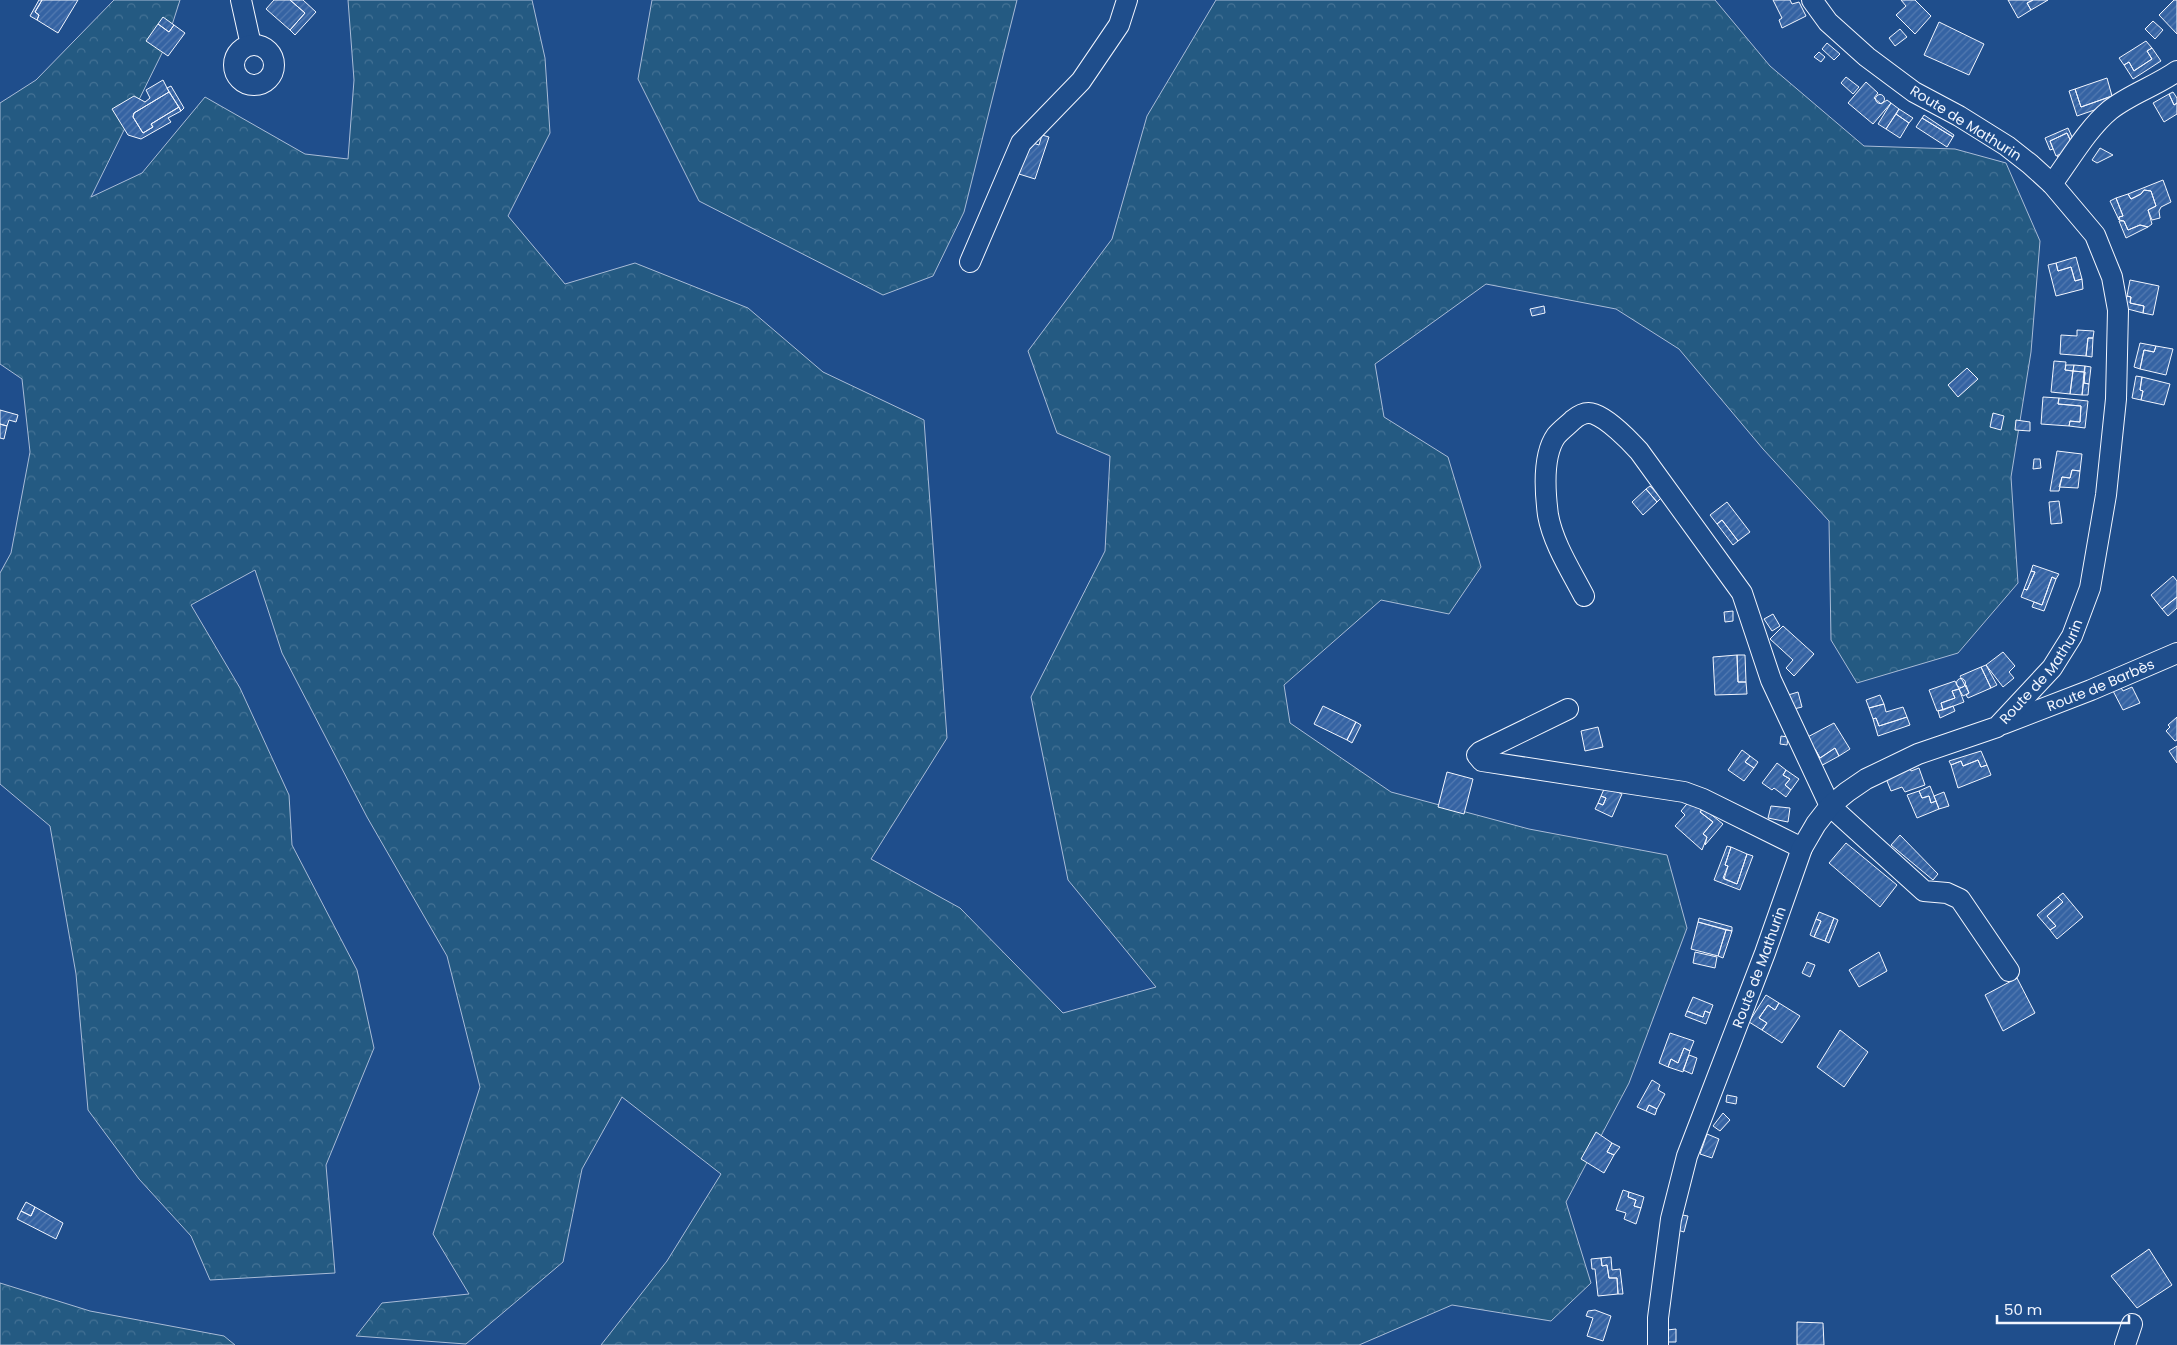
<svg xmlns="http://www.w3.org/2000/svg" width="2177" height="1345" viewBox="0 0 2177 1345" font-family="Poppins,sans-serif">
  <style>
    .forest { fill: url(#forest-crowns); stroke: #a8bbd7 }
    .building { fill: url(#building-hatch); stroke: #f2f6ff }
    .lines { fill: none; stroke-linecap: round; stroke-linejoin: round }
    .minor-casing { stroke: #f2f6ff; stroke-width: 22 }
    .minor { stroke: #1f4e8c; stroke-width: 20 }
    .labels { text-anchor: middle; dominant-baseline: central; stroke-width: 4; stroke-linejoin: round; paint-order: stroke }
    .street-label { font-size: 14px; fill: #f2f6ff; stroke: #1f4e8c }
  </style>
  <defs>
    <pattern id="forest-crowns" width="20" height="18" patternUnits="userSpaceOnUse" patternTransform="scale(1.25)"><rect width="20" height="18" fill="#245a82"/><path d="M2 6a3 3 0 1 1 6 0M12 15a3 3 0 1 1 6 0" fill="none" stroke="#447295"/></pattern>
    <pattern id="building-hatch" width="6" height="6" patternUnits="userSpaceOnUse" patternTransform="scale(1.25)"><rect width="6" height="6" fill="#3563a3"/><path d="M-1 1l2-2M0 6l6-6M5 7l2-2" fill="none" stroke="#537ab1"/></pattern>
  </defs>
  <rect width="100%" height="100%" fill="#1f4e8c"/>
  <path class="forest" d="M114 0H180L165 47 91 197 142 173 205 97 305 154 348 159 354 80 348 0H532L545 58 550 133 508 216 565 284 635 263 748 308 823 372 924 420 947 738 871 859 960 908 1063 1013 1156 987 1068 880 1031 697 1105 551 1110 456 1057 433 1028 351 1112 239 1147 116 1216 0H1715L1770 66 1864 146 1955 149 2006 163 2040 241 2031 352 2011 477 2018 583 1958 653 1857 683 1831 640 1829 521 1763 449 1679 349 1616 309 1486 284 1375 364 1384 417 1448 457 1481 567 1449 614 1381 600 1284 685 1290 723 1391 792 1529 829 1667 855 1687 928 1629 1083 1566 1202 1591 1283 1551 1321 1452 1305 1359 1345H601L667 1261 721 1174 622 1097 582 1169 563 1262 466 1344 356 1336 382 1303 469 1294 433 1234 480 1087 447 956 367 817 282 653 255 570 191 605 240 688 289 795 292 845 357 970 374 1048 326 1165 335 1273 210 1280 191 1236 139 1179 88 1110 76 974 50 826 0 784V573L11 553 30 452 22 379 0 364V103L36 80Z
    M652 0H1017L964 212 933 276 883 295 699 201 638 79Z
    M0 1283 90 1311 224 1336 235 1345H0Z"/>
  <path class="building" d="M39 0H42L35 12 39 15 37 20 30 16Z
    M42 0H78L58 33 37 20 39 15 35 12Z
    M274 0H290L305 13 290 30 266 9Z
    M290 0H303L316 12 295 35 290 30 305 13Z
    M1773 0H1790L1792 4 1799 2 1806 16 1782 28 1779 20 1782 18Z
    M1901 0H1915L1931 16 1915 34 1896 15 1906 6Z
    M2008 0H2033L2027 3 2031 10 2018 18Z
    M2033 0H2048L2031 10 2027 3Z
    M2174 0H2177V34L2159 15Z
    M163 17 174 25 169 32 158 24Z
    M2153 21 2163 30 2155 39 2145 29Z
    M1939 22 1984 44 1969 75 1924 55Z
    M158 24 169 32 174 25 185 33 168 56 146 41Z
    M1900 29 1907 37 1895 46 1889 38Z
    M2146 41 2152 48 2147 51 2152 59 2134 71 2129 62 2124 65 2119 58Z
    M1827 43 1840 54 1834 60 1822 49Z
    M2152 48 2161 61 2133 79 2124 65 2129 62 2134 71 2135 70 2152 59 2147 51Z
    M1819 52 1825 57 1821 62 1814 57Z
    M1846 77 1859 87 1853 94 1841 83Z
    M2107 78 2112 96 2081 107 2075 89Z
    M163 80 169 92 134 113 133 117 141 130 143 133 153 127 151 124 179 107 181 111 168 118 171 122 141 139 128 135 112 109 134 96 145 102 150 98 146 90Z
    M1866 82 1878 93 1874 98 1881 104 1887 100 1891 103 1873 124 1848 103Z
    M171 86 184 108 181 111 167 88Z
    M2075 89 2081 107 2112 96 2109 105 2077 116 2069 91Z
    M169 92 179 107 151 124 153 127 143 133 133 117 134 113Z
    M2173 92 2177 98V103L2174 105 2169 94Z
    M2169 94 2174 105 2177 103V114L2164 122 2153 103Z
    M1875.5 99a4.5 4.5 0 1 1 9 0a4.5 4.5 0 1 1-9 0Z
    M1891 103 1899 109 1886 129 1878 124Z
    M1899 109 1913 118 1909 123 1896 114Z
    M1896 114 1909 123 1900 138 1886 129Z
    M1924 115 1954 135 1953 137 1922 118Z
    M1922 118 1953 137 1947 147 1916 127Z
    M2068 128 2077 148 2057 157 2074 148 2067 133 2050 141 2053 149 2050 150 2045 138Z
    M2067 133 2074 148 2056 156 2050 141Z
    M1042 135 1049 137 1035 179 1019 174 1030 142 1039 145Z
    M2100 148 2113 155 2097 163 2092 160Z
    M2163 180 2171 202 2161 207 2159 211 2160 218 2152 220 2148 210 2156 206 2151 191 2144 190 2141 194 2131 199 2128 194Z
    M2144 190 2151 191 2156 206 2148 210 2152 224 2148 227 2140 225 2128 230 2124 221 2119 220V217L2123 216 2116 198 2128 194 2131 199 2141 194Z
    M2116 198 2123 216 2119 217V220L2110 201Z
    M2119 221H2124L2128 230 2140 225 2148 227 2126 238Z
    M2076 257 2082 279 2075 281 2071 267 2058 271 2056 263Z
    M2056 263 2058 271 2071 267 2075 281 2082 279 2083 289 2056 296 2048 265Z
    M2130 280 2159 286 2153 315 2143 313 2144 306 2130 303 2131 297 2127 296Z
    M2127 296 2131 297 2130 303 2144 306 2143 313 2124 308Z
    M1544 306 1545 313 1532 316 1530 309Z
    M2077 330 2094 331 2093 338H2088L2086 356 2060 354 2061 335 2077 336Z
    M2088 338H2093L2092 357 2086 356Z
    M2140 343 2156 346 2154 352 2144 350 2140 369 2134 367Z
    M2156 346 2173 349 2166 375 2140 369 2144 350 2154 352Z
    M2054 361 2066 362 2065 370 2073 371 2070 394 2051 392Z
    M2066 365H2074L2073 371 2065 370Z
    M2074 365 2085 366 2084 372 2073 371Z
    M2085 366 2091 367 2089 384 2084 383Z
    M1967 368 1978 379 1958 397 1948 385Z
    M2073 371 2084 372 2082 395 2070 394Z
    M2085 372 2084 383 2089 384 2088 395H2082Z
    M2136 376 2142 377 2140 390 2143 391 2141 400 2132 398Z
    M2142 377 2170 384 2164 405 2141 400 2143 391 2140 390Z
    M2043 397 2059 398 2058 404 2081 406 2080 422 2070 421 2069 426 2041 424Z
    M2059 398 2088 401 2085 428 2069 426 2070 421 2080 422 2081 406 2058 404Z
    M0 410 18 415 16 422 9 420 7 426 0 424Z
    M1993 413 2004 416 2001 430 1990 427Z
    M2016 420 2030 422V431L2015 430Z
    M0 424 7 426 4 439 0 438Z
    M2057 451 2082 454 2080 471 2072 470 2070 478 2062 477 2059 491H2050Z
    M2034 459H2040L2041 468 2033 469Z
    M2072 470 2080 471 2078 488 2059 487 2062 477 2070 478Z
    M1650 486 1661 498 1657 502 1646 489Z
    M1646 489 1657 502 1643 515 1632 502Z
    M2059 501 2062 523 2051 524 2049 502Z
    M1727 502 1750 532 1738 541 1722 520 1717 524 1710 515Z
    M1722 520 1738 541 1733 545 1717 524Z
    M2033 565 2059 574 2056 579 2052 577 2042 605 2021 597 2024 589 2027 590 2035 572 2031 571Z
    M2031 571 2035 572 2027 590 2024 589Z
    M2173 576 2177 581V597L2162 609 2151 595Z
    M2052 577 2056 579 2044 611 2032 607 2034 602 2042 605Z
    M2177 597V608L2168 616 2162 609Z
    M1733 611V621L1725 622 1724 612Z
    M1773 614 1780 626 1772 631 1764 619Z
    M1783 626 1814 654 1794 676 1786 668 1793 660 1770 639Z
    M2003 652 2015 666 2009 672 2014 678 2003 687 1986 665Z
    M1737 655 1738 682H1746L1747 694 1715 695 1713 657Z
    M1737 655H1745L1746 682H1738Z
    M1986 665 1997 685 1991 688 1981 667Z
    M1981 667 1991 688 1968 698 1966 695 1969 693 1960 676Z
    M1956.5 683a4.5 4.5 0 1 1 9 0a4.5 4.5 0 1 1-9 0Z
    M1955 681 1959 689 1952 691 1955 698 1941 703 1943 710 1937 711 1929 690Z
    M1966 685 1969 693 1963 696 1959 689Z
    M2120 686 2123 691 2132 687 2140 703 2123 710 2112 689Z
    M1959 689 1964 702 1943 710 1941 703 1955 698 1952 691Z
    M1798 692 1802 707 1790 710 1785 696Z
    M1880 695 1884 704 1869 708 1866 700Z
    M1884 704 1886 712 1903 707 1907 717 1879 726 1876 718 1873 719 1869 708Z
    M1323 706 1356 722 1347 740 1314 724Z
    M1953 706 1955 711 1940 718 1938 711Z
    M1907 717 1910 725 1878 736 1873 719 1876 718 1879 726Z
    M2177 717V740L2175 741 2166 731 2170 727 2168 725Z
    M1356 722 1361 725 1352 743 1347 740Z
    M1834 723 1850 749 1839 756 1835 748 1820 758 1815 749 1808 753 1802 740Z
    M1598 727 1603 747 1585 751 1581 731Z
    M1781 736 1788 737 1787 745 1780 744Z
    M2177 746V763L2169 751Z
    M1835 748 1839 756 1817 768 1808 753 1815 749 1820 758Z
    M1742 750 1750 756 1745 762 1754 768 1744 781 1728 770Z
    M1981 751 1987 765 1981 767 1978 760 1963 766 1961 761 1951 765 1949 761Z
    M1750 756 1758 762 1754 768 1745 762Z
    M1978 760 1981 767 1987 765 1991 775 1958 788 1951 765 1961 761 1963 766Z
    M1777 763 1786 770 1783 775 1790 779 1785 785 1791 790 1786 797 1774 788 1772 790 1762 783Z
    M1909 766 1911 771 1919 768 1925 785 1905 792 1902 787 1891 791 1885 776Z
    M1786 770 1799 779 1791 790 1785 785 1790 779 1783 775Z
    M1447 772 1473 779 1464 814 1438 807Z
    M1930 786 1936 801 1931 803 1929 796 1922 798 1919 791Z
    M1605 787 1622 794 1612 817 1595 809 1598 803 1603 805 1606 798 1601 796Z
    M1919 791 1922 798 1929 796 1931 803 1936 801 1939 809 1917 818 1907 795Z
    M1944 792 1949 806 1939 809 1934 796Z
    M1601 796 1606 798 1603 805 1598 803Z
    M1691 799 1703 808 1700 812 1713 822 1703 834 1707 837 1702 850 1675 826 1685 815 1681 811Z
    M1771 806 1790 808 1788 822 1768 818Z
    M1703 808 1723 824 1705 845 1707 837 1703 834 1713 822 1700 812Z
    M1900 835 1938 874 1933 880 1891 845Z
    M1846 843 1897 885 1880 907 1829 863Z
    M1727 846 1731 847 1725 865 1728 866 1724 879 1737 884 1747 854 1753 856 1740 890 1714 880Z
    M1731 847 1747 854 1737 884 1723 878 1728 866 1725 865Z
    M2063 893 2083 917 2057 939 2050 930 2056 926 2047 916 2063 902 2058 897Z
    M2058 897 2063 902 2047 916 2056 926 2050 930 2037 915Z
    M1819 912 1834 918 1825 941 1814 937 1821 921 1816 919Z
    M1699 918 1732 927V931L1698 922Z
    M1834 918 1838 920 1829 943 1825 941Z
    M1816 919 1821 921 1814 937 1810 935Z
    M1698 922 1726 930 1718 956 1691 949Z
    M1726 930 1732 931 1723 958 1718 956Z
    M1695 952 1717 957 1715 968 1693 963Z
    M1879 952 1887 971 1859 987 1849 970Z
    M1807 962 1815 965 1810 977 1802 973Z
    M2017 978 2035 1013 2003 1031 1985 995Z
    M1766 995 1779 1003 1775 1010 1768 1005 1759 1018 1767 1023 1762 1030 1749 1022Z
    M1693 997 1713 1005 1710 1013 1705 1011 1703 1017 1687 1011Z
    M1779 1003 1800 1016 1782 1043 1762 1030 1767 1023 1759 1018 1768 1005 1775 1010Z
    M1687 1011 1703 1017 1705 1011 1710 1013 1706 1024 1685 1016Z
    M1840 1030 1868 1052 1844 1087 1817 1067Z
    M1670 1033 1694 1041 1690 1051 1684 1048 1678 1063 1671 1059 1668 1067 1659 1063Z
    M1684 1048 1690 1051 1683 1072 1668 1067 1671 1059 1678 1063Z
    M1689 1055 1697 1058 1692 1074 1683 1070Z
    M1652 1080 1660 1085 1658 1090 1665 1094 1657 1109 1649 1105 1646 1111 1637 1107Z
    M1727 1095 1737 1097 1736 1104 1726 1102Z
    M1649 1105 1657 1109 1655 1115 1646 1111Z
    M1723 1113 1730 1120 1720 1131 1713 1126Z
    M1596 1132 1612 1143 1607 1152 1614 1155 1604 1173 1581 1159Z
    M1707 1134 1719 1139 1712 1158 1700 1154Z
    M1612 1143 1620 1147 1614 1155 1607 1152Z
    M1623 1190 1629 1192 1628 1197 1636 1200 1634 1206 1641 1208 1636 1224 1624 1219 1626 1213 1616 1210Z
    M1629 1192 1644 1197 1641 1208 1634 1206 1636 1200 1628 1197Z
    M26 1202 35 1207 31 1216 21 1211Z
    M35 1207 63 1223 56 1239 17 1219 21 1211 31 1216Z
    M1677 1214 1688 1216 1684 1232 1674 1229Z
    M2149 1249 2172 1285 2137 1308 2111 1276Z
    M1611 1257 1612 1270 1620 1269 1623 1294H1618L1617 1278H1609L1607 1265 1602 1266 1601 1258Z
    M1601 1258 1602 1266 1607 1265 1609 1278H1617L1618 1294 1598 1296 1595 1269H1592L1591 1259Z
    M1595 1310 1611 1316 1603 1341 1587 1336 1593 1318 1586 1316 1588 1311Z
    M1797 1322 1823 1323 1824 1345H1797Z
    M1676 1329V1342H1666L1667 1330Z"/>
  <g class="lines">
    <defs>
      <g id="minor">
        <path d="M241 0 251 45"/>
        <circle cx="254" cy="65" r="20"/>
        <path d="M2052 184C2069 161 2088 128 2110 110 2130 94 2156 86 2177 71"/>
        <path d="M970 262 1021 143 1081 81 1119 25 1127 0"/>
        <path d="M1584 596C1571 571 1553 543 1548 515 1545 492 1542 456 1556 436 1561 430 1568 425 1573 420 1579 415 1586 411 1594 414 1608 419 1629 440 1639 451L1742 593 1771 680 1830 806 1924 891 1947 893 1960 899 2009 971"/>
        <path d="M1568 709 1480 752 1477 755 1482 761 1684 792 1703 799 1802 848"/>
        <path id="s1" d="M2003 724 2091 690 2177 653"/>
        <path id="s2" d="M1658 1345V1318L1671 1219 1687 1156 1765 953 1802 848 1816 824 1830 806 1847 792 1866 779 1918 754 1997 727 2052 668 2072 636 2090 588 2106 495 2116 399 2118 310 2112 277 2095 235 2052 184 2030 164 2007 146 1959 116 1914 92 1867 57 1828 22 1812 0"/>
        <path d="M2125 1345 2132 1324"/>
      </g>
    </defs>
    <use href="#minor" class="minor-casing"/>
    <use href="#minor" class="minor"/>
  </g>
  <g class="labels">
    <g class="street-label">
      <text transform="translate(1966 123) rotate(32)">Route de Mathurin</text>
      <text stroke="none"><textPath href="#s2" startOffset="829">Route de Mathurin</textPath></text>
      <text stroke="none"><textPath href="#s1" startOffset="105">Route de Barbès</textPath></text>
      <text stroke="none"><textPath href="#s2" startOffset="394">Route de Mathurin</textPath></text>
    </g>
  </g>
  <path d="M1997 1315v8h132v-8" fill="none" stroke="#f2f6ff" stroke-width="2.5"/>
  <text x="2004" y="1315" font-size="15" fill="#f2f6ff" stroke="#1f4e8c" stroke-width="4" paint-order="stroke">50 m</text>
</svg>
